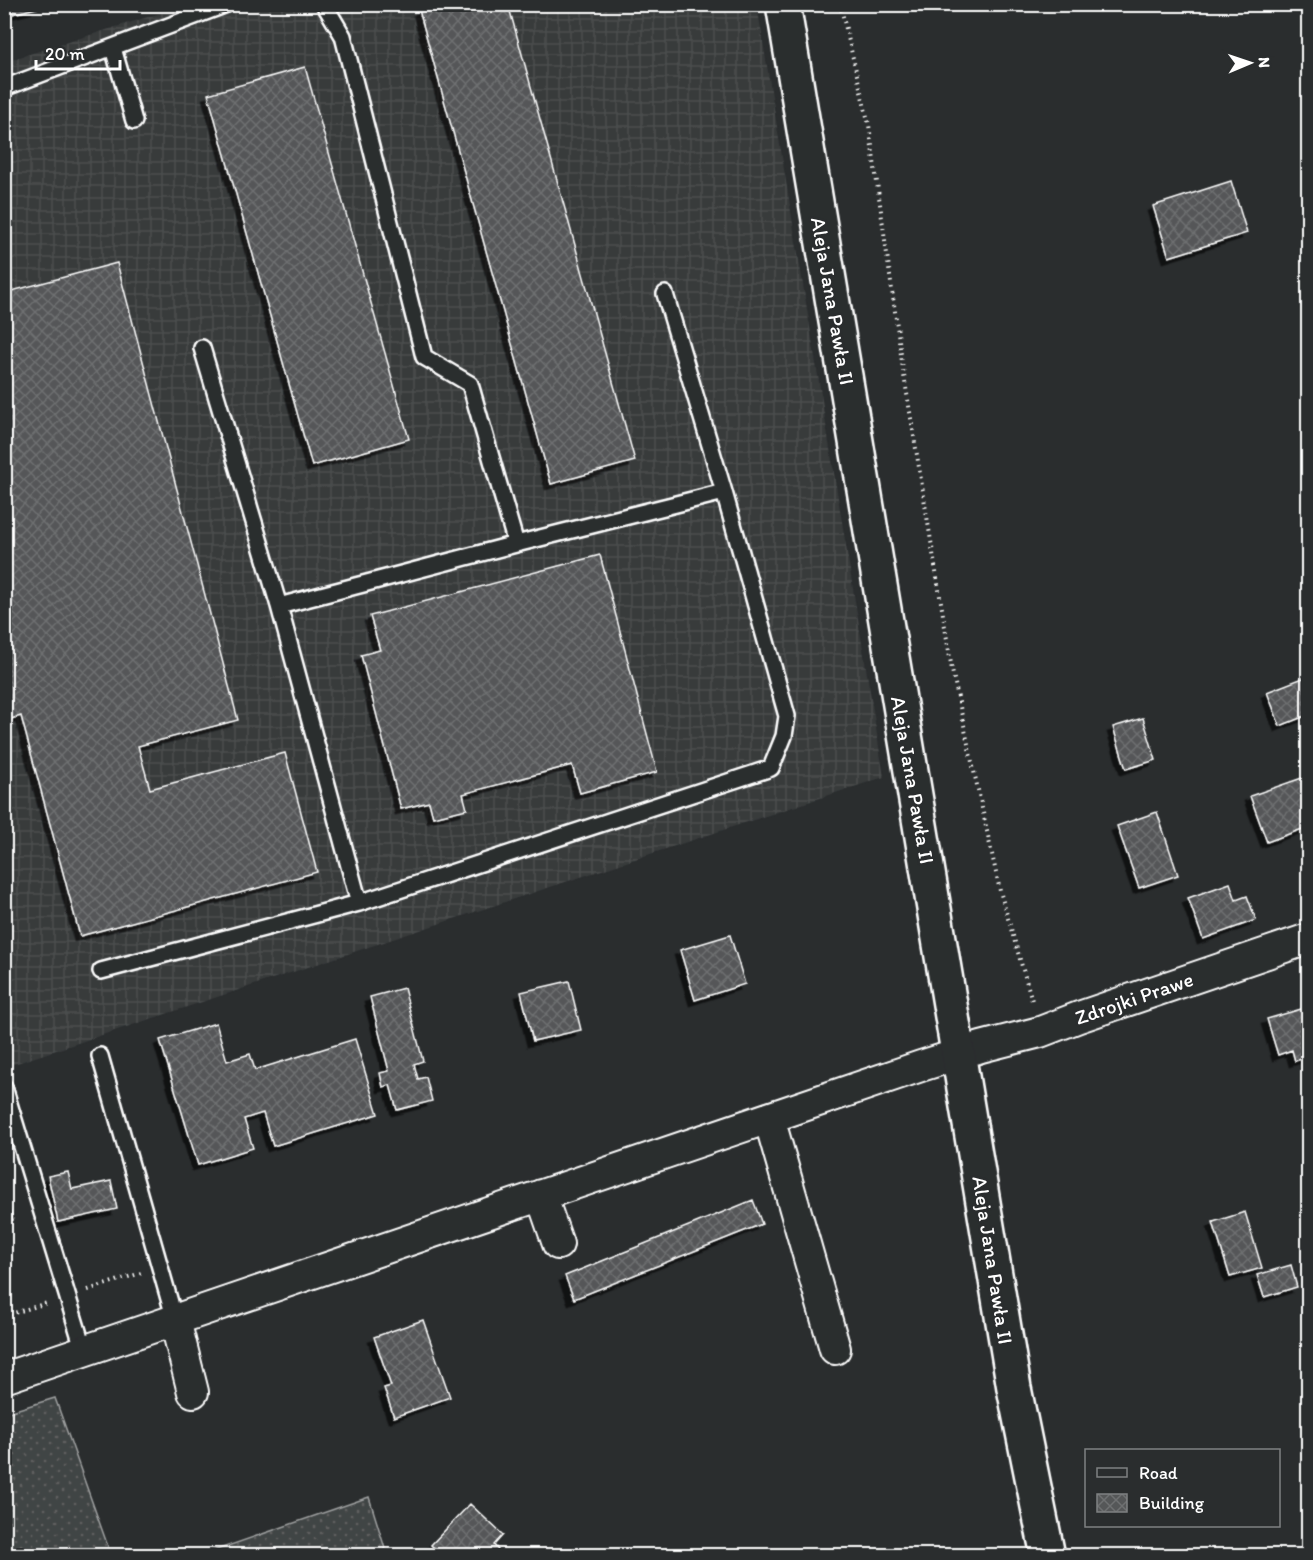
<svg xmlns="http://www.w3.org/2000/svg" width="1313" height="1560" viewBox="0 0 1313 1560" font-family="Itim,sans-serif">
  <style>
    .industrial { fill: url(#industrial-grid) }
    .grass { fill: url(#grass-dots); stroke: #a0a2a2; stroke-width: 1.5 }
    .building { fill: url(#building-cross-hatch); stroke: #fff; stroke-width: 1.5; filter: url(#shadow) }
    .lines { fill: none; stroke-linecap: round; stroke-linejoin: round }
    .service-casing { stroke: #fff; stroke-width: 20 }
    .minor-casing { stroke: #fff; stroke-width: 34 }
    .secondary-casing { stroke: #fff; stroke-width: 38 }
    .path { stroke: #fff; stroke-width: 4; stroke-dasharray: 1.5 4.5; stroke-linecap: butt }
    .service { stroke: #2a2d2e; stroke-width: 15 }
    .minor { stroke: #2a2d2e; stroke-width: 30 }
    .secondary { stroke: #2a2d2e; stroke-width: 33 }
    .labels { text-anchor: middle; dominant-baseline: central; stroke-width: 5; stroke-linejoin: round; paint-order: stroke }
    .street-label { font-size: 21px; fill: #fff; stroke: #2a2d2e }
  </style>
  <defs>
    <pattern id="industrial-grid" width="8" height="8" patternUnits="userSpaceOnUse" patternTransform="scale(1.5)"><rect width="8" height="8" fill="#373a3b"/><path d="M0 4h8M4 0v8" fill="none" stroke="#4b4e4f"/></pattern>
    <pattern id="grass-dots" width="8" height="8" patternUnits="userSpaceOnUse" patternTransform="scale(1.5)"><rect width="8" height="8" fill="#414445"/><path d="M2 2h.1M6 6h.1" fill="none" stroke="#5e6061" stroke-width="1.8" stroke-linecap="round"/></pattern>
    <pattern id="building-cross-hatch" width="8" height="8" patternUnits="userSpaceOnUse" patternTransform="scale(1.5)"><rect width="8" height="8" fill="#555758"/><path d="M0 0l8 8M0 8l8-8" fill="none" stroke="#6e7071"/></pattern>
    <filter id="shadow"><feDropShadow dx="-5.5" dy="5.5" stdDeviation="0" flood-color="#0009"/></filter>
  </defs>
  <rect width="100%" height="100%" fill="#2a2d2e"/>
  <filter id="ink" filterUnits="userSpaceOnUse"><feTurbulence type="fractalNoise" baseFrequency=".0167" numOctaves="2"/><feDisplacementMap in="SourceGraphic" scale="12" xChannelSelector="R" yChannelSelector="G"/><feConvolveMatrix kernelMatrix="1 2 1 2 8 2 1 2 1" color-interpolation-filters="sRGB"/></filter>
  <g filter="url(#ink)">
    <path class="industrial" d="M186 5H757L884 777 5 1067 4 62Z"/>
    <path class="grass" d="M55 1398 111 1555H5V1413Z
      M369 1497 387 1555H202Z"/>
    <path class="building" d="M4 4H36L37 8 4 16Z
      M439 4H508L635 461 551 484 419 10Z
      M305 67 409 439 312 466 208 94Z
      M1231 181 1247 233 1169 257 1153 206Z
      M117 263 238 720 138 746 150 789 285 753 317 872 80 936 21 716 4 721V293Z
      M600 555 657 772 580 793 572 765 463 794 467 809 433 817 429 802 401 809 361 655 380 650 370 616Z
      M1308 676V715L1280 726 1267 692Z
      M1143 718 1156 760 1126 769 1113 727Z
      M1302 778 1308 797V827L1267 842 1250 796Z
      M1157 812 1178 875 1139 888 1117 826Z
      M1230 883 1236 900 1247 896 1256 920 1203 939 1188 898Z
      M730 935 745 984 695 1000 680 950Z
      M569 981 581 1030 533 1041 521 992Z
      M404 988 423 1061 414 1064 418 1079 426 1077 432 1101 397 1110 390 1085 383 1087 380 1073 389 1071 370 997Z
      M1308 1007V1057L1295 1061 1292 1050 1278 1055 1267 1019Z
      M216 1023 227 1061 250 1054 255 1070 355 1039 378 1114 273 1146 263 1113 244 1119 253 1148 198 1165 160 1040Z
      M68 1172 72 1189 111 1181 117 1209 58 1222 48 1176Z
      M4 1192 13 1220 4 1223Z
      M753 1200 762 1224 574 1299 565 1276Z
      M1245 1212 1262 1268 1230 1277 1213 1222Z
      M1291 1265 1297 1287 1264 1297 1257 1275Z
      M423 1320 450 1397 394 1417 384 1388 391 1386 374 1337Z
      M470 1504 503 1535 494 1545 498 1550 493 1556H442L431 1545Z"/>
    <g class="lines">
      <defs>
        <path id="service" d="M113 48 134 121
          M4 88 227 4
          M665 294 724 492
          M202 348 279 606
          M359 903 771 768 784 736 787 716 724 492 516 544
          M101 971 359 903 279 606 516 544 470 384 424 357 343 36 324 4
          M100 1056 175 1320
          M4 1087 84 1351"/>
        <path id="minor" d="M769 1118 835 1349
          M541 1195 558 1244
          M175 1320 193 1392
          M4 1378 921 1066 981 1047 1040 1032 1079 1017 1308 939"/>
        <path id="secondary" d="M783 4 1014 1388 1048 1556"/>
      </defs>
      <use href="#service" class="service-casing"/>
      <use href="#minor" class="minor-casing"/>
      <use href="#secondary" class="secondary-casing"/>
      <path class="path" d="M840 4 869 125 903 369 952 670 1000 891 1033 1004
        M88 1290 141 1273
        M4 1316 47 1303"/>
      <use href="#service" class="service"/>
      <use href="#minor" class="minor"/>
      <use href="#secondary" class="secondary"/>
    </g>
  </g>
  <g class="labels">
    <g class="street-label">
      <text transform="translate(833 301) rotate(80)">Aleja Jana Pawła II</text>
      <text transform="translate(913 780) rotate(80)">Aleja Jana Pawła II</text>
      <text transform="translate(1134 998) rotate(-19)">Zdrojki Prawe</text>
      <text transform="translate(993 1260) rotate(81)">Aleja Jana Pawła II</text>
    </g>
  </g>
  <rect width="1313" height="1560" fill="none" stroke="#2a2d2e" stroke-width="24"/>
  <rect x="12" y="12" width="1289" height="1536" fill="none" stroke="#fff" stroke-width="2" filter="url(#ink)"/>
  <rect x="1085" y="1449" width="195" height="78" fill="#2a2d2e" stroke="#7f8182" stroke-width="1.5"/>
  <rect x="1097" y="1468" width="30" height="9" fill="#2a2d2e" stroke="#7f8182" stroke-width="1.5"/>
  <text x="1139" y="1479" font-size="18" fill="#ffffff">Road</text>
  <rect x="1097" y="1494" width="30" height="18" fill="url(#building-cross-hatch)" stroke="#7f8182" stroke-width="1.5"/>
  <text x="1139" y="1509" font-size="18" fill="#ffffff">Building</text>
  <g transform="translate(1250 63) rotate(88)" stroke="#2a2d2e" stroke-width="4.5" paint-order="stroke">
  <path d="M0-4.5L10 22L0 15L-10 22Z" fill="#ffffff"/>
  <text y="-9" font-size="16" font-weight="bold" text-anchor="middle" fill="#ffffff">N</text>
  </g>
  <path d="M36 60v9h84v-9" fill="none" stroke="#ffffff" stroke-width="3"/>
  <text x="45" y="60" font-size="18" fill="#ffffff" stroke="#2a2d2e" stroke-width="4.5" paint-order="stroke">20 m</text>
</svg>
